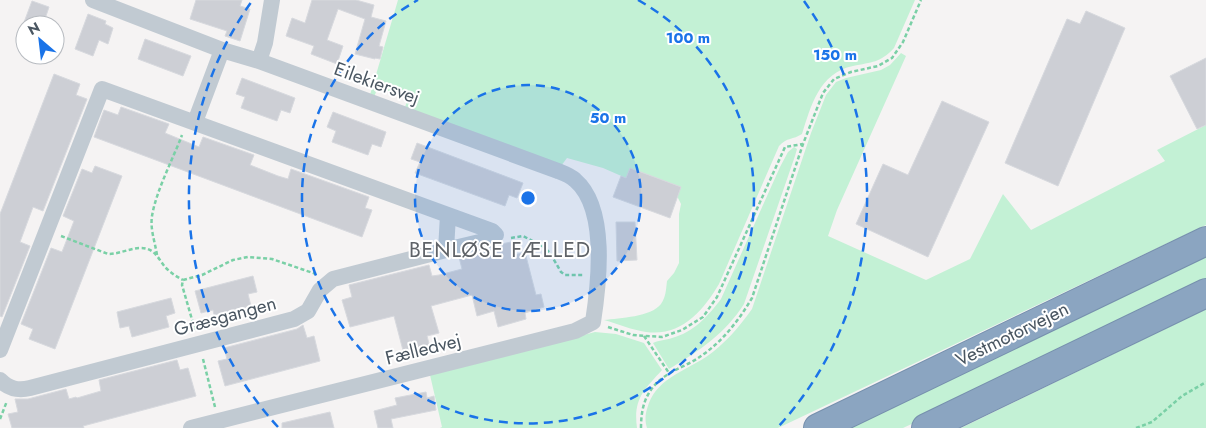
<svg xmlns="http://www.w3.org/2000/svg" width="1206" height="428" viewBox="0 0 1206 428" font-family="Jost,sans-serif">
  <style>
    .green { fill: #c3f1d5 }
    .building { fill: #cdcfd5; stroke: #d7d9de }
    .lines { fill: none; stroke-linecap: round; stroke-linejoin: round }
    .motorway-casing { stroke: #7690ad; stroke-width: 30 }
    .path { stroke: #7ad0a6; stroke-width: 2.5; stroke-dasharray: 4 2.5; stroke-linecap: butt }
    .minor { stroke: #c1cad2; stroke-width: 16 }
    .motorway { stroke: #8ba5c1; stroke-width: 28 }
    .ring { fill: none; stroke: #1a73e8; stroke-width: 2.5; stroke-dasharray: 9 6 }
    .labels { text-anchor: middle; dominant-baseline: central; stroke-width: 4; stroke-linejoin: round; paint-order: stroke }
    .street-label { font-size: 19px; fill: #4a5661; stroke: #fff }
    .quarter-label { font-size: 21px; letter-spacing: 1px; fill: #5f6368; stroke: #fff }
    .centre { fill: #1a73e8; stroke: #fff; stroke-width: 2.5 }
    .ring-label { font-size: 15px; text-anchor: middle; font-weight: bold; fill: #1a73e8; stroke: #fff; stroke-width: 4; stroke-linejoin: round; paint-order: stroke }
  </style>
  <rect width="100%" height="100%" fill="#f5f3f3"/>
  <path class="green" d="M398 0H915L894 48C880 63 872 62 853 66 819 73 811 106 802 134 793 140 787 137 779 146L719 284C703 311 681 337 646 332 632 330 618 324 604 320 620 318 651 317 661 304 666 297 666 289 667 281L674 273 679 263V214L681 204 677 196 681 187 630 168 626 178 603 168 567 158 561 166 405 107 408 99 378 87 374 97 370 95Z
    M901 53 906 56 837 210 828 236 926 280 970 259 1003 194 1031 230 1165 161 1157 150 1206 125V225L778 428H647C645 422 645 415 647 409 655 379 683 372 706 357 725 344 739 327 752 309L811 133 826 95 836 82 846 78 881 70 890 65Z
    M794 147 797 149 795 156 744 304C725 334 699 351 669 369L653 343C659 340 666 340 672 338 694 332 708 316 721 299L780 167 788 152Z
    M1206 255V283L1093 339 903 428H840Z
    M1206 309V428H961Z
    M595 332 616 334 644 343 662 370C644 390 633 399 637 428H440L442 427 430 375Z"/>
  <path class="building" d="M196 0H242L240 6 250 9 240 41 225 36 227 31 190 19Z
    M312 0H356L374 5 371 17 386 21 379 46 383 47 380 59 375 58V59L355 54 365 19 338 9 327 40 343 46 337 64 311 54 314 46 286 36 292 18 305 23Z
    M32 1 49 7 43 25H23Z
    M1086 11 1125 28 1058 186 1005 163 1067 19 1080 24Z
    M88 14 106 21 105 24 113 28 108 44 99 40 93 56 75 49Z
    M145 39 191 56 183 76 138 59Z
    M1206 58V125L1197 129 1170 76Z
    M54 74 80 84 76 95 87 99 43 211 33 207 20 242 30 246 2 317 0 316V214Z
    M242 78 295 98 290 113 281 110 277 121 241 108 245 97 236 94Z
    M942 101 989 122 928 257 856 224 883 164 908 175Z
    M121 107 169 124 165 133 199 147 203 137 254 155 250 165 278 176 288 179 291 169 369 197 365 208 372 210 362 237 94 137 104 110 118 115Z
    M333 112 386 132 381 147 372 144 368 155 332 142 336 131 327 127Z
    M417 143 523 183 517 198 509 195 505 206 415 173 420 162 411 159Z
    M95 166 122 176 55 349 29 339 33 329 21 324 51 248 62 252 74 221 63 216 82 169 92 173Z
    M630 168 681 187 670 218 613 197 621 176 626 178Z
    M616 222H635L637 260 617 261Z
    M511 242 514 255 525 252 536 295 541 294 544 307 525 313 526 319 498 327 494 311 477 316 472 295 431 306 439 333 427 336 431 351 405 358 394 316 350 327 342 300 352 297 349 285 429 265 432 276 439 275 462 269 459 257 494 249 501 244Z
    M253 276 257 292 248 294 251 306 214 315 213 310 201 313 195 291Z
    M171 298 175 313 166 316 169 327 132 337 129 326 120 328 117 312Z
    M303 325 307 338 314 336 320 361 225 386 218 361 227 359 224 348 297 329Z
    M177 360 180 370 188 368 196 396 83 426 84 428H12L8 414 18 412 15 399H28L66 389 69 399 76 397 77 398 101 391 99 380Z
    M426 392 427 398 434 396 436 410 391 419 393 428H378L374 411 397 405 395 398Z
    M330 412 334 428H282V423Z"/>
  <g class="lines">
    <defs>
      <path id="motorway" d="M818 428 1206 241
        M926 428 1206 293"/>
    </defs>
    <use href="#motorway" class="motorway-casing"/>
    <path class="path" d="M61 236 108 254C119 254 128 249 139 248 155 247 158 259 166 268 171 273 177 277 183 280
      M511 238 523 236 544 247 550 253 561 272 565 275H583
      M157 255C155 242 150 229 152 216 156 191 173 159 182 135
      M608 327 633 335 662 337 682 330 703 317 717 297 785 147 803 144
      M195 330 182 285 183 280 202 275 233 260 248 257 272 259 316 274
      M644 336 669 373
      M203 359 215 407
      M0 419 7 401
      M641 428C641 403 648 386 670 373 680 367 692 363 701 356 723 341 739 320 752 298L803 144 823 93 834 79 851 72 878 66 892 58 903 42 921 0
      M1136 428 1152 422 1182 396 1206 382"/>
    <path class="minor" d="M93 0 222 50 259 61 558 171C563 173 571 176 575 180 608 208 599 283 593 322L575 331 191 428
      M259 61 265 43 272 0
      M195 122 222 50
      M446 250 492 239 496 235 492 231 448 215
      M0 350 102 89 448 215 446 250 333 279 320 290 308 311 294 319 30 388C18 391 9 389 0 380"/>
    <use href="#motorway" class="motorway"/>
  </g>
  <circle cx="528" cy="198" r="113" fill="#1a73e8" fill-opacity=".12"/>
  <g class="ring">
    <circle cx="528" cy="198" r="113"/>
    <path d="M638 0A226 226 0 1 1 418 0"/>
    <path d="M278 427A339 339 0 0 1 252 1M804 1A339 339 0 0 1 778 427"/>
  </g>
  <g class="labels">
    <g class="street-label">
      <text transform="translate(377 83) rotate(20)">Eilekiersvej</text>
      <text transform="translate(225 316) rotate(-15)">Græsgangen</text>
      <text transform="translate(1012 334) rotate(-26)">Vestmotorvejen</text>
      <text transform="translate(423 349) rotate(-14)">Fælledvej</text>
    </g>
    <g class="quarter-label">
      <text x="500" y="250">BENLØSE FÆLLED</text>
    </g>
  </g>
  <circle cx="528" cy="198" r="8" class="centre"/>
  <g class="ring-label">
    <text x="688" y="43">100 m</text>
    <text x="835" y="60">150 m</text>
    <text x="608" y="123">50 m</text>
  </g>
  <g transform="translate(40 40) rotate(332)"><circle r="24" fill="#ffffff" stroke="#b7bbc0"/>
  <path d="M0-4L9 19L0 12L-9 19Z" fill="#1a73e8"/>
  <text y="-8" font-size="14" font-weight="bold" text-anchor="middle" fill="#4a5661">N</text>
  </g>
</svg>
